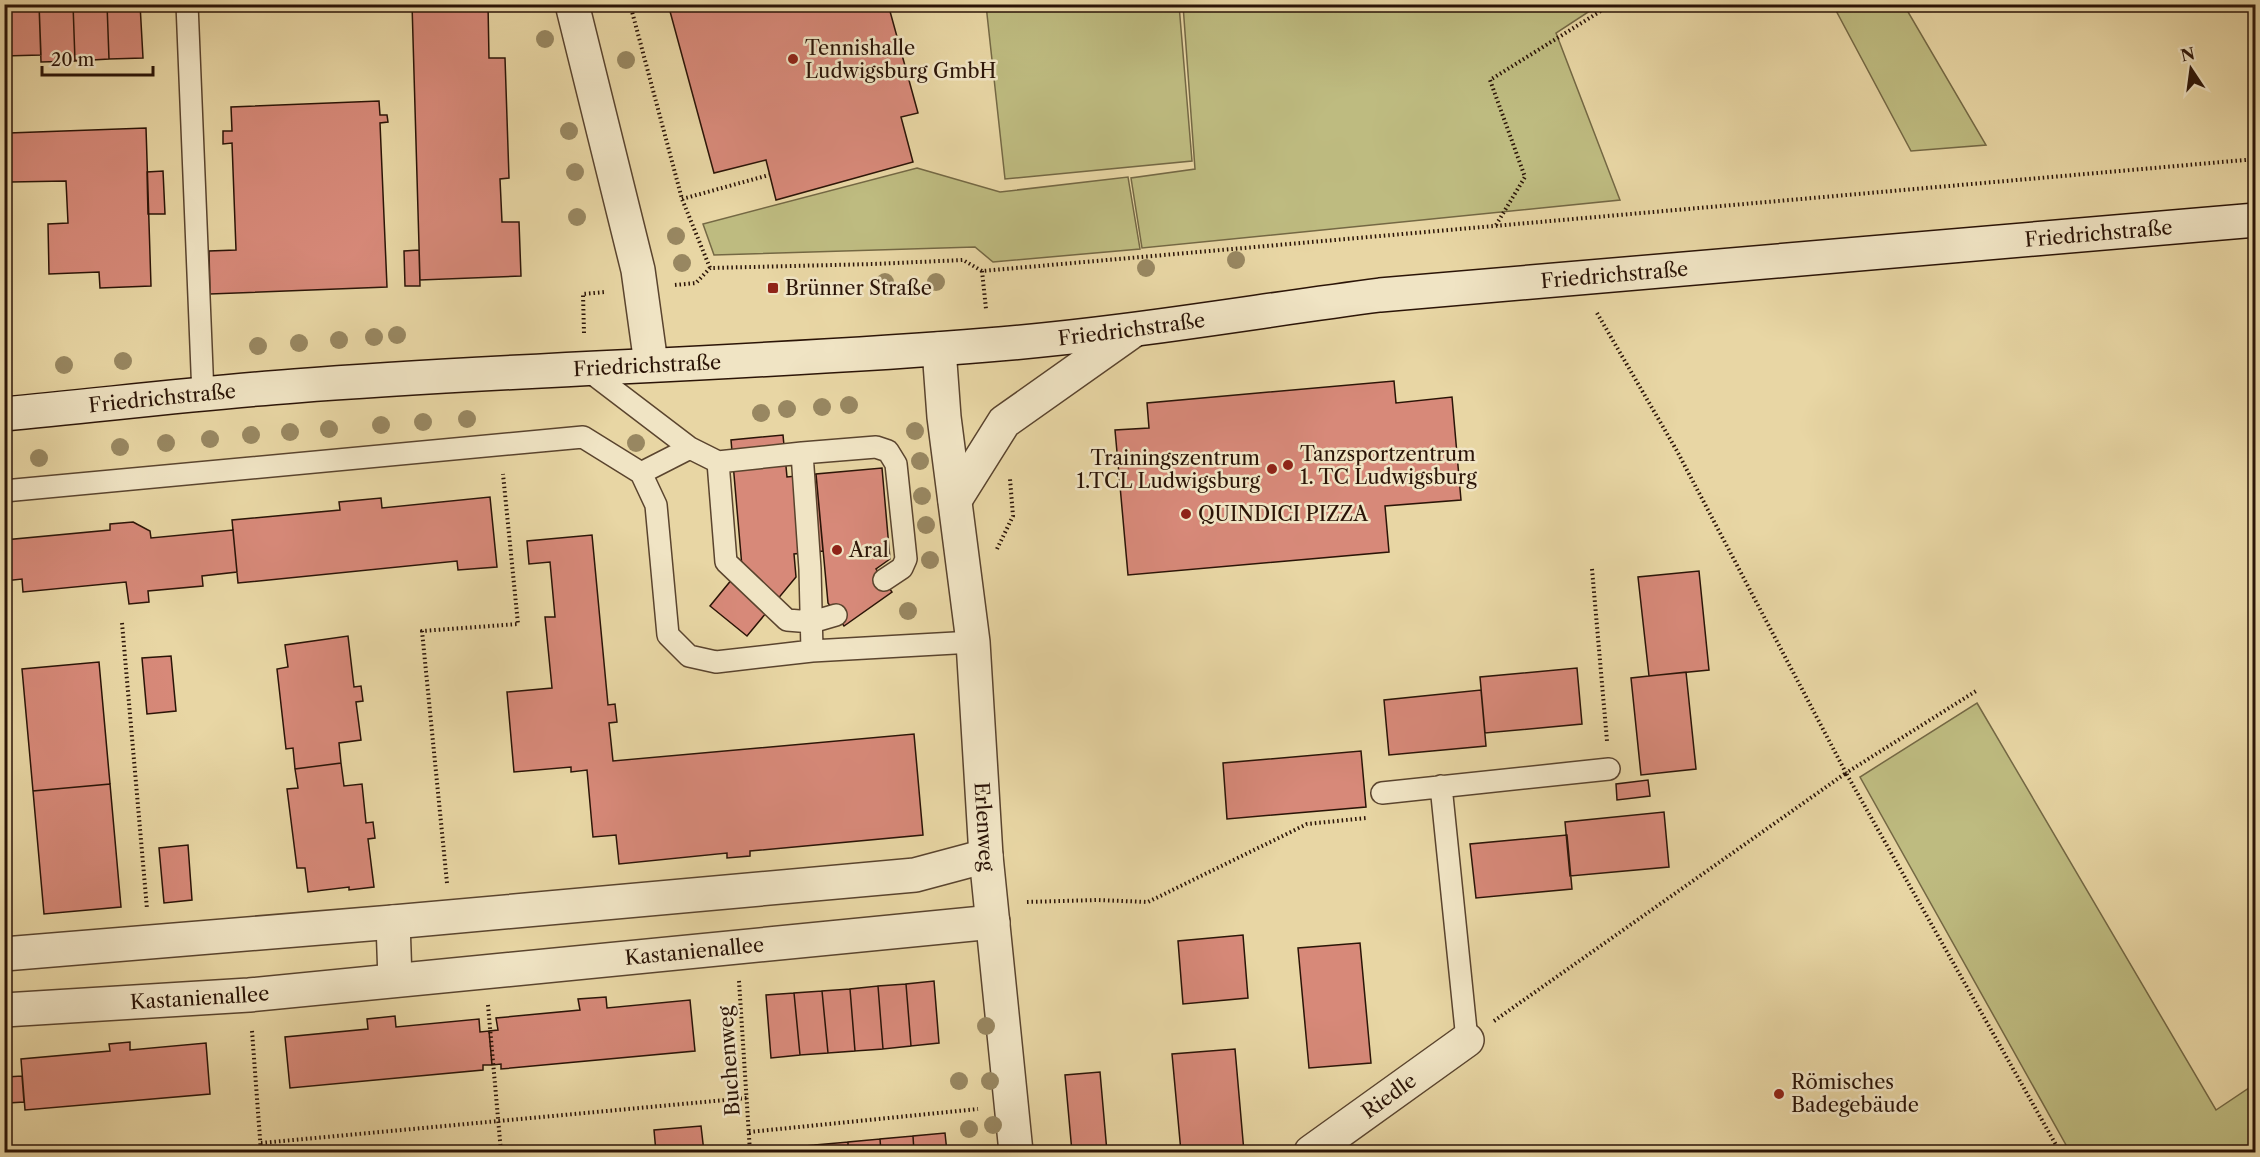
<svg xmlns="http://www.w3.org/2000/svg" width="2260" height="1157" viewBox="0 0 2260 1157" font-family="'Libre Caslon Text',serif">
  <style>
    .green { fill: #bebb80; stroke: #746844; stroke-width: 1.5 }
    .building { fill: #d78979; stroke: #2b1407; stroke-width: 1.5 }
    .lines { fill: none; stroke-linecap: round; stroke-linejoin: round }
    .service-casing { stroke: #5a442e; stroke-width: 24 }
    .minor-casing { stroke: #5a442e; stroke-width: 36 }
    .secondary-casing { stroke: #2b1407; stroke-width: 36 }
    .path { stroke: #2b1407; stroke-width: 4; stroke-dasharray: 1.5 3; stroke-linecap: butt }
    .service { stroke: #f0e4c4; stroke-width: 21 }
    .minor { stroke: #f0e4c4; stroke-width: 33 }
    .secondary { stroke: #f0e4c4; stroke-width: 33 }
    .tree { fill: #988761 }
    .poi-dot { fill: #8f2418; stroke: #f0e4c4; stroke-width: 2 }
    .labels { text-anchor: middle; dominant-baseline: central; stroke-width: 5; stroke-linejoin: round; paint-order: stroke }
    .poi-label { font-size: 20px; fill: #2b1407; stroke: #f0e4c4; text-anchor: start }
    .street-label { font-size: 20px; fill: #2b1407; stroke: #f0e4c4 }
  </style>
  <rect width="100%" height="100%" fill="#e8d6a4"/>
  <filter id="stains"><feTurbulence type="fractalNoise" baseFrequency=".00333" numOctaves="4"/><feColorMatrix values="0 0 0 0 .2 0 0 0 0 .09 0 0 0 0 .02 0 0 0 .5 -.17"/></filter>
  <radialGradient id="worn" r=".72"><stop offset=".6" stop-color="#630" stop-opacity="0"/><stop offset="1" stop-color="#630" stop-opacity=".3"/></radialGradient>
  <path class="green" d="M986 5H1179L1192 161 1005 179Z
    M1183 5H1599L1556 33 1620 200 1142 248 1131 178 1195 169Z
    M1833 5H1904L1986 145 1911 151Z
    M917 168 1000 192 1128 177 1140 249 993 262 975 247 714 255 703 224Z
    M1977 703 2216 1110 2255 1084V1152H2070L1860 777Z"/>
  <path class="building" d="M4 4H39L41 55 4 56Z
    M39 4H73L75 61 41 62Z
    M73 4H107L109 59 75 61Z
    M107 4H140L143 58 109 59Z
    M412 4H488L489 58H505L509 178 500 179 502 222H519L521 276 420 280Z
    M668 4H888L918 113 901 117 913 162 776 200 766 160 714 173Z
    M379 101 380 115H387L388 122 380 123 387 287 210 294 209 251 236 250 232 143 223 144V131H232L231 107Z
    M146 128 151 286 100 288 99 272 49 274 48 224 68 223 66 181 11 182 9 133Z
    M163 171 165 214H148L147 172Z
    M419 250 420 286H405L404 251Z
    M1394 381 1396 403 1452 397 1461 500 1385 506 1389 552 1128 575 1115 430 1149 428 1147 403Z
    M783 435 787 477 816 474 823 551 794 554 796 577 747 636 710 606 742 567 731 440Z
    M882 468 890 559 876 569 892 592 844 626 828 603 816 474Z
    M490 497 497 567 458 570 457 561 238 583 232 520 340 510 339 502 381 498 382 508Z
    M133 522 150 531 151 538 233 530 237 572 202 576 203 586 148 591 149 602 129 604 126 582 23 592 22 579 4 581V540L110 530V524Z
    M592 535 608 705 615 704 617 722 609 723 613 761 914 734 923 835 750 851V856L727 858V853L619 864 616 835 593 837 587 770 571 772V767L514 772 507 692 552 688 545 617H555L550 562 529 564 527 541Z
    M1699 571 1709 670 1649 676 1638 577Z
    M348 636 354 687 361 686 363 701 356 702 361 740 339 743 341 763 295 769 293 748 286 749 277 669 288 667 285 645Z
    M171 656 176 711 147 714 142 658Z
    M99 662 110 784 33 791 22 669Z
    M1577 668 1582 724 1485 733 1480 677Z
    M1686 672 1696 769 1641 775 1631 678Z
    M1481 690 1486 746 1389 755 1384 700Z
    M1361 751 1366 807 1227 819 1223 763Z
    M341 763 344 786 362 784 366 823 373 822 375 838 368 839 374 887 349 890V887L308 892 305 868H297L287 789 298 788 295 769Z
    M1648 780 1650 796 1617 800 1616 784Z
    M110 784 121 907 44 914 33 791Z
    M1664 812 1669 867 1570 876 1565 822Z
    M1567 835 1572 889 1476 898 1470 844Z
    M188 845 192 900 164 903 159 848Z
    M1243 935 1248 998 1183 1004 1178 941Z
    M1360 943 1371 1063 1309 1068 1298 948Z
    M934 981 939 1043 911 1046 906 984Z
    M906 984 911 1046 883 1049 878 986Z
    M878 986 883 1049 855 1051 850 989Z
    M850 989 855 1051 828 1053 822 991Z
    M822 991 828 1053 800 1055 794 993Z
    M794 993 800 1055 771 1058 766 995Z
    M606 997 607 1008 690 1000 695 1051 501 1069V1064L492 1065 489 1031 498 1030 496 1018 580 1010 578 999Z
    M395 1016 396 1027 479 1019 480 1032 489 1031 492 1065H483V1070L290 1088 285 1037 368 1029 367 1019Z
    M130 1042V1050L206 1043 210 1094 25 1110 21 1059 110 1051 109 1044Z
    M1235 1049 1244 1152H1181L1172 1054Z
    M4 1065 6 1077 22 1076 24 1102 8 1103 9 1111H4Z
    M1100 1072 1107 1152H1072L1065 1075Z
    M701 1126 704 1152H656L654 1130Z
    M945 1133 947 1152H914L913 1136Z
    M913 1136 914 1152H881L880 1139Z
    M880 1139 881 1152H848V1142Z
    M848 1142V1152H815V1145Z
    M815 1145V1152H783L782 1148Z"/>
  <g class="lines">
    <defs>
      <path id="service" d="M187 4 203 395
        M585 368 690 448 718 462 802 453 810 569 812 651
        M802 453 876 447 888 451 896 464 906 559 902 568 884 580
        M718 462 726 562 787 620 812 622 836 615
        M641 473 690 448
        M4 491 583 437 641 473 656 505 668 635 689 656 716 662 812 651 973 642
        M1441 786 1467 1040
        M1382 793 1609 769"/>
      <g id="minor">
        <path d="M572 4 638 270 651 364"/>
        <path id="s1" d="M939 349 944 417 973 642 986 856 1016 1152"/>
        <path d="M955 500 1004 422 1134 330"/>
        <path d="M393 922 395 980"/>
        <path d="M4 954 393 922 915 875 986 856"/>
        <path id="s2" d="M4 1010 249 995 993 922"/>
        <path id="s3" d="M1311 1152 1467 1040"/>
      </g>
      <g id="secondary">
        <path id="s4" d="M4 414C101 405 198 393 295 386 525 368 757 364 987 345 1119 335 1249 312 1380 295L2256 220"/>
      </g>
    </defs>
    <use href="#service" class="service-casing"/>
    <use href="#minor" class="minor-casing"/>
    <use href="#secondary" class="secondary-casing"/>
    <path class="path" d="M630 4 682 199 710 268
      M682 199 769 175
      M1496 225 1525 177 1490 80 1612 4
      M982 271 986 309
      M675 285 696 283 710 268 874 264 963 260 982 271 2256 159
      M1597 313 1677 451 1846 773 1976 691
      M584 333 583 294 605 292
      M997 549 1013 516 1010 479
      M1592 569 1607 741
      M122 623 147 909
      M447 883 422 631 518 624 503 474
      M1027 902 1097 900 1148 902 1307 824 1366 818
      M739 981 750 1152
      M488 1005 501 1152
      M1494 1021 1846 773 2060 1152
      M252 1031 261 1152
      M749 1132 978 1109
      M261 1143 747 1098"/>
    <use href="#service" class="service"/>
    <use href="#minor" class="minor"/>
    <use href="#secondary" class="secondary"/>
  </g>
  <g class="tree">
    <circle cx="545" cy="39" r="9"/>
    <circle cx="626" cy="60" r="9"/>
    <circle cx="569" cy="131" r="9"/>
    <circle cx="575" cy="172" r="9"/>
    <circle cx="577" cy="217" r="9"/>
    <circle cx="676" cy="236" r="9"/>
    <circle cx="1236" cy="260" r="9"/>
    <circle cx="682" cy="263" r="9"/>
    <circle cx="1146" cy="268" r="9"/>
    <circle cx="885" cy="282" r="9"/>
    <circle cx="936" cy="282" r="9"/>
    <circle cx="397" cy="335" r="9"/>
    <circle cx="374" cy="337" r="9"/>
    <circle cx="339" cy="340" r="9"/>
    <circle cx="299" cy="343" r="9"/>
    <circle cx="258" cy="346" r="9"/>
    <circle cx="123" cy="361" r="9"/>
    <circle cx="64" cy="365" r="9"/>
    <circle cx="849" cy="405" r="9"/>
    <circle cx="822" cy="407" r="9"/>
    <circle cx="787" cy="409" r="9"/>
    <circle cx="761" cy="413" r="9"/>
    <circle cx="467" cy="419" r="9"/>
    <circle cx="423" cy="422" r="9"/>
    <circle cx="381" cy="425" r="9"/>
    <circle cx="329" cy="429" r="9"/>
    <circle cx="915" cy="431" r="9"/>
    <circle cx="290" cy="432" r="9"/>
    <circle cx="251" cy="435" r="9"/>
    <circle cx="210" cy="439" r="9"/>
    <circle cx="166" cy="443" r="9"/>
    <circle cx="636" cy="443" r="9"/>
    <circle cx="120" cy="447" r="9"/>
    <circle cx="39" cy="458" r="9"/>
    <circle cx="920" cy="461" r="9"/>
    <circle cx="922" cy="496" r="9"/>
    <circle cx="926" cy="525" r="9"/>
    <circle cx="930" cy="560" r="9"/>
    <circle cx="908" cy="611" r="9"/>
    <circle cx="986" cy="1026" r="9"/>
    <circle cx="959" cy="1081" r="9"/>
    <circle cx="990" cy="1081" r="9"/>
    <circle cx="993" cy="1125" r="9"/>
    <circle cx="969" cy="1129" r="9"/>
  </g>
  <g class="poi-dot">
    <circle cx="793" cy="59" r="6"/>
    <rect x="767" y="282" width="12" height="12" rx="3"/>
    <circle cx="1288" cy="465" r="6"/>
    <circle cx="1272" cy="469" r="6"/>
    <circle cx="1186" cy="514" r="6"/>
    <circle cx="837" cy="550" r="6"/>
    <circle cx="1779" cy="1094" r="6"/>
  </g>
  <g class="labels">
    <g class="poi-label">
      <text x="805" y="48">Tennishalle<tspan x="805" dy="23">Ludwigsburg GmbH</tspan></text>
      <text x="785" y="288">Brünner Straße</text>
      <text x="1300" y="454">Tanzsportzentrum<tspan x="1300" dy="23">1. TC Ludwigsburg</tspan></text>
      <text x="1260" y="458" text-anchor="end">Trainingszentrum<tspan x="1260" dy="23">1.TCL Ludwigsburg</tspan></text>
      <text x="1198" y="514">QUINDICI PIZZA</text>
      <text x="849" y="550">Aral</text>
      <text x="1791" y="1082">Römisches<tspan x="1791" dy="23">Badegebäude</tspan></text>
    </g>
    <g class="street-label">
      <text stroke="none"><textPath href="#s4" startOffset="2103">Friedrichstraße</textPath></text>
      <text stroke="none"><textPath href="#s4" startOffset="1617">Friedrichstraße</textPath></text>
      <text stroke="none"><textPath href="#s4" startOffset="1131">Friedrichstraße</textPath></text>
      <text stroke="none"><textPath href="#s4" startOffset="645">Friedrichstraße</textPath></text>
      <text stroke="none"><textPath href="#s4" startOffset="159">Friedrichstraße</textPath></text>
      <text stroke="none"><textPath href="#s1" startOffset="480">Erlenweg</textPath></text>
      <text stroke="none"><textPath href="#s2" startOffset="693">Kastanienallee</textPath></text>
      <text stroke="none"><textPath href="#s2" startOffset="196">Kastanienallee</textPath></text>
      <text transform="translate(729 1061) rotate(-94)">Buchenweg</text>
      <text stroke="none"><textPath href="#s3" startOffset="96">Riedle</textPath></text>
    </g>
  </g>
  <rect width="2260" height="1157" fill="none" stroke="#e8d6a4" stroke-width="24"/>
  <rect x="6" y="6" width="2248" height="1145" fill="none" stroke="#2b1407" stroke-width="3"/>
  <rect x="12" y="12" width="2236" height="1133" fill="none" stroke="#2b1407" stroke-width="1.5"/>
  <g transform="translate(2191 69) rotate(347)" stroke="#f0e4c4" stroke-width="4.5" paint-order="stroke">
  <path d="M0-4.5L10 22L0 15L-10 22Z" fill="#2b1407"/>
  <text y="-9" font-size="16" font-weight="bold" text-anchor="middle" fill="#2b1407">N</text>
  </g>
  <path d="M42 66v9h111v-9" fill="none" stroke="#2b1407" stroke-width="3"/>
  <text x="51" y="66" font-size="18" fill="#2b1407" stroke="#f0e4c4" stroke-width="4.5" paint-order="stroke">20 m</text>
  <rect width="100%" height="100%" filter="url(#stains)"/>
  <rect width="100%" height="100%" fill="url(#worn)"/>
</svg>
